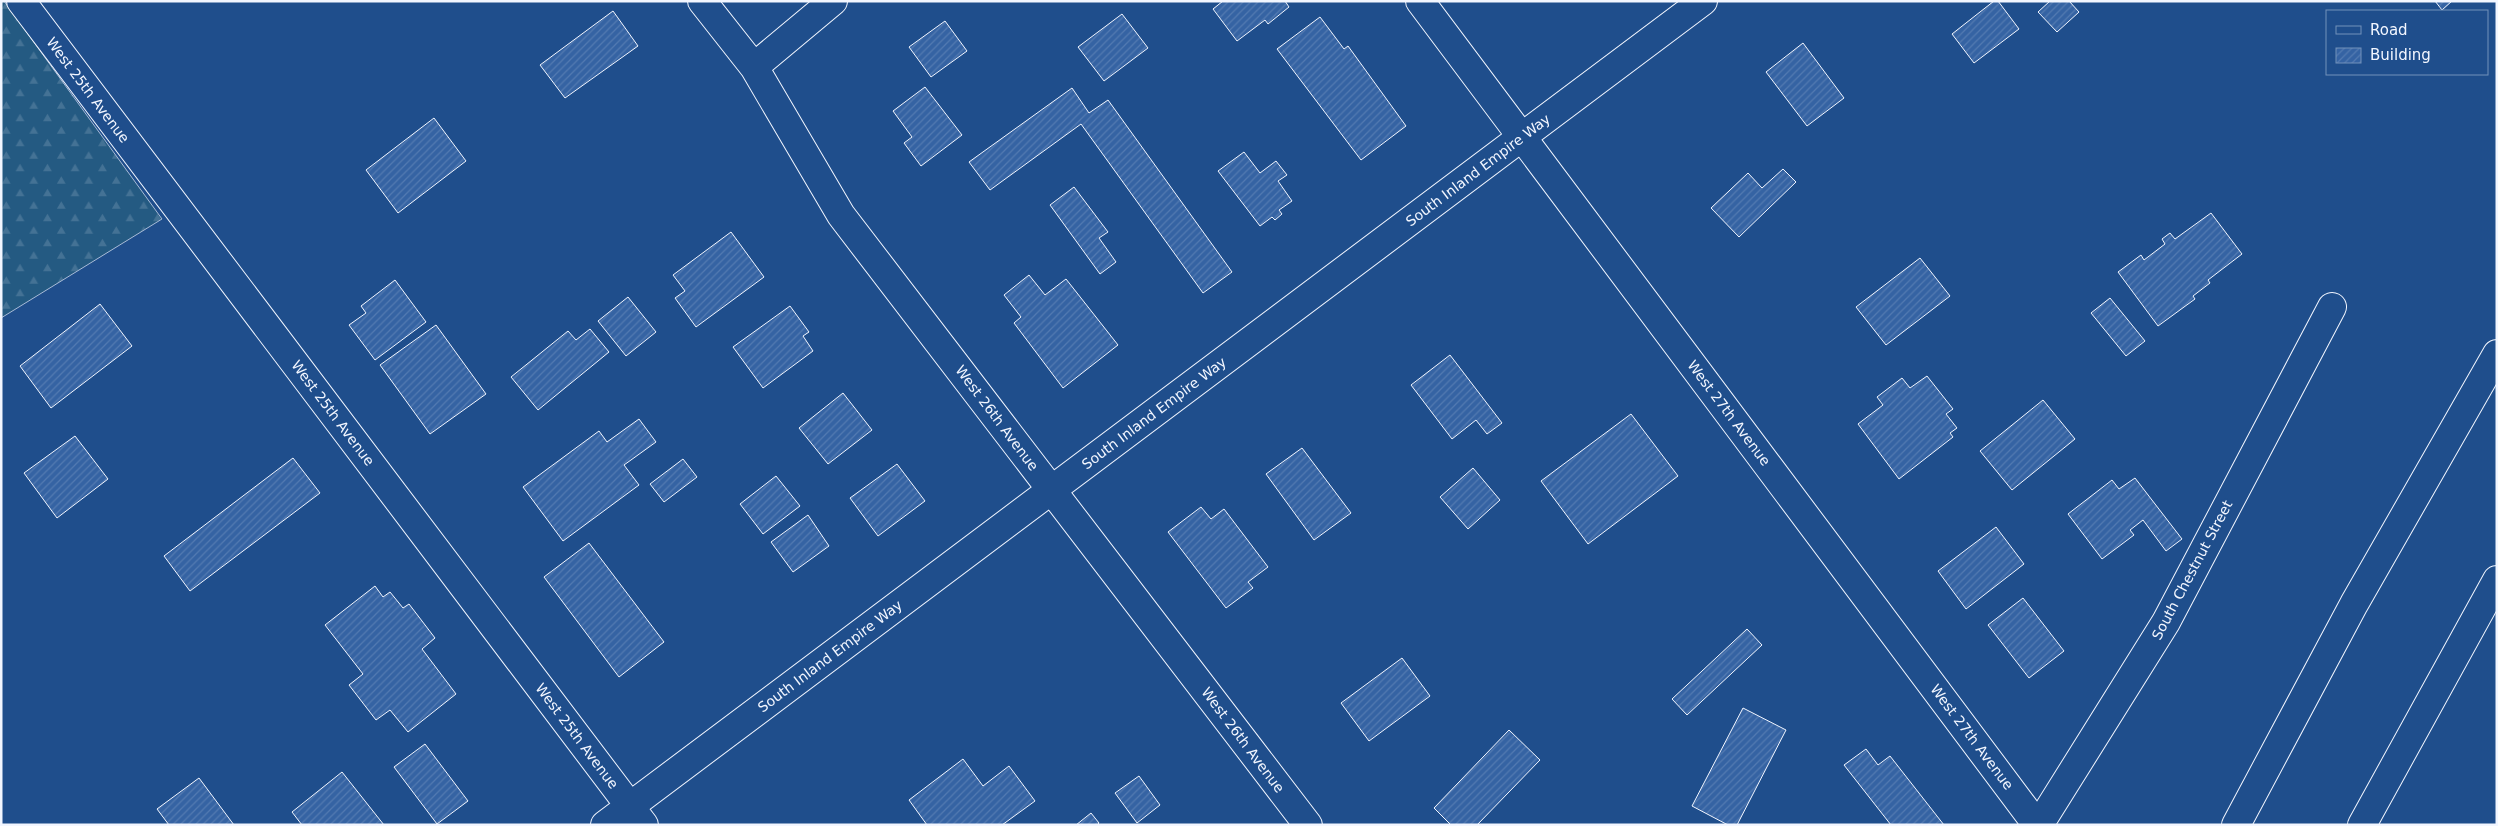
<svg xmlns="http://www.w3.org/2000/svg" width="2498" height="826" viewBox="0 0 2498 826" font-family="'DejaVu Sans',sans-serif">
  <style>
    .forest { fill: url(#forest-firs); stroke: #a8bbd7 }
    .building { fill: url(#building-hatch); stroke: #f2f6ff }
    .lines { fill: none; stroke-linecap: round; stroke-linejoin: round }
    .minor-casing { stroke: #f2f6ff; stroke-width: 30 }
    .highway-casing { stroke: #f2f6ff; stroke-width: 30 }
    .minor { stroke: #1f4e8c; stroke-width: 28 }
    .highway { stroke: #1f4e8c; stroke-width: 28 }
    .labels { text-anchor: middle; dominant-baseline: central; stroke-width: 4; stroke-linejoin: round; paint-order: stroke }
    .street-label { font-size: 14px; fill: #f2f6ff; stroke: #1f4e8c }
  </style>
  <defs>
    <pattern id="forest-firs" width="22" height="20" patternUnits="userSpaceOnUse" patternTransform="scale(1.25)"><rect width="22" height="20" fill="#245a82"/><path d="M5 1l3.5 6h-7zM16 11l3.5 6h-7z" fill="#447295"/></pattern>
    <pattern id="building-hatch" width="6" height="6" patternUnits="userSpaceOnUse" patternTransform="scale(1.25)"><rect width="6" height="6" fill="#3563a3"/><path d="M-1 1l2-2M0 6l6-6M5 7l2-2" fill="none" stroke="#537ab1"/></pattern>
  </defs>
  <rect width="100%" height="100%" fill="#1f4e8c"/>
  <path class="forest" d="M1 1H4L162 219 1 318Z"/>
  <path class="building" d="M1223 1H1285L1289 7 1268 24 1265 20 1237 41 1213 9Z
    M1994 1H1998L2019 29 1974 63 1952 34Z
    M2050 1H2069L2079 12 2057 32 2038 12Z
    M2435 1H2452L2442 10Z
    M613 11 638 46 565 98 540 65Z
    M1122 14 1148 48 1104 81 1078 47Z
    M1320 17 1344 49 1348 46 1406 126 1361 160 1277 49Z
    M945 21 967 51 931 77 909 47Z
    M1803 43 1844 98 1807 126 1766 72Z
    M925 87 962 135 921 166 904 143 912 137 893 111Z
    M1072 88 1089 113 1108 100 1232 272 1203 293 1081 124 990 190 969 162Z
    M434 118 466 161 398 213 366 170Z
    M1244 152 1260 173 1276 161 1287 175 1278 181 1292 201 1279 210 1282 214 1275 220 1272 217 1260 226 1218 171Z
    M1783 169 1796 182 1739 237 1711 208 1748 173 1762 188Z
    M1074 187 1108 232 1099 238 1116 262 1100 274 1050 205Z
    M2211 213 2242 254 2208 280 2210 283 2193 296 2195 299 2158 326 2118 272 2141 255 2144 260 2165 244 2162 239 2170 233 2175 239Z
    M731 232 764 277 696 327 675 298 685 291 673 275Z
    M1920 258 1950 296 1886 345 1856 307Z
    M1029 275 1045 295 1066 279 1118 345 1063 388 1014 323 1021 317 1004 295Z
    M395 280 426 322 375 360 349 325 366 313 361 306Z
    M628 297 656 332 626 356 598 321Z
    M2110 298 2145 341 2126 356 2091 313Z
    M100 304 132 346 51 408 20 366Z
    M790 306 809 332 803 336 813 351 763 388 733 347Z
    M436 325 486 394 430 434 380 365Z
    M590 329 609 352 538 410 511 377 568 331 576 340Z
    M1450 355 1502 423 1487 434 1476 420 1452 439 1411 385Z
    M1927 376 1953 409 1946 414 1957 428 1950 433 1953 437 1899 479 1858 424 1883 405 1877 397 1902 378 1910 388Z
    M843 393 872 430 828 464 799 428Z
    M2043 400 2075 439 2012 490 1980 451Z
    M1631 414 1678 476 1588 544 1541 481Z
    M639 419 656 442 624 465 639 485 563 541 523 487 599 431 607 442Z
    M75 436 108 479 57 518 24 473Z
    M1302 448 1351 513 1314 540 1266 474Z
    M293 458 320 493 190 591 164 556Z
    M683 459 697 477 664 502 650 484Z
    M897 464 925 501 878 536 850 498Z
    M1473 468 1500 500 1468 529 1440 497Z
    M776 476 800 506 763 534 740 504Z
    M2135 478 2182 539 2166 551 2143 520 2130 530 2134 535 2102 559 2068 514 2112 480 2119 489Z
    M1201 507 1211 519 1224 509 1268 567 1248 582 1253 588 1226 608 1168 532Z
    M808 515 829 546 793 572 771 542Z
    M1996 527 2024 564 1966 609 1938 571Z
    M589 543 664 642 619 677 544 577Z
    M375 586 383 597 390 592 403 608 409 604 435 638 422 649 456 694 408 732 390 710 376 720 349 685 363 674 325 625Z
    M2023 598 2064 651 2029 678 1988 625Z
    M1747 629 1762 645 1687 715 1672 699Z
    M1402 658 1430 696 1369 741 1341 703Z
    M1743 708 1786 730 1737 825H1728L1692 806Z
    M1509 730 1540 760 1477 825H1451L1434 808Z
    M425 744 468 801 437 824 394 767Z
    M1866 749 1878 765 1890 756 1944 825H1891L1844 765Z
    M963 759 983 786 1009 766 1035 801 1002 825H927L909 800Z
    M342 772 384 825H302L292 812Z
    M1139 776 1160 805 1137 823 1115 793Z
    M199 778 234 825H169L157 809Z
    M1091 813 1099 823 1097 825H1076Z"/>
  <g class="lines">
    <defs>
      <path id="minor" d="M21 1 644 825
        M702 1 754 67 841 215 1308 825
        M1420 1 2037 825
        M754 67 833 1
        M605 825 1703 1
        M2039 825 2166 622 2332 307"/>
      <path id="highway" d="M2236 825 2354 604 2497 354
        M2362 825 2497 580"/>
    </defs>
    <use href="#minor" class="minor-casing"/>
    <use href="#highway" class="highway-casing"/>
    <use href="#minor" class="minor"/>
    <use href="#highway" class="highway"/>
  </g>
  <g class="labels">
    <g class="street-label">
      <text transform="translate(88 90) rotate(53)">West 25th Avenue</text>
      <text transform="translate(1478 170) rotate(-37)">South Inland Empire Way</text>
      <text transform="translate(333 413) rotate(53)">West 25th Avenue</text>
      <text transform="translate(1154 413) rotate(-37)">South Inland Empire Way</text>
      <text transform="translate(1729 413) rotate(53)">West 27th Avenue</text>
      <text transform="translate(997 418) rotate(53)">West 26th Avenue</text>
      <text transform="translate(2192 570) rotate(-62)">South Chestnut Street</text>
      <text transform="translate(830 656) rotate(-37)">South Inland Empire Way</text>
      <text transform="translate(577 736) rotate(53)">West 25th Avenue</text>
      <text transform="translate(1972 737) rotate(53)">West 27th Avenue</text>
      <text transform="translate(1243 740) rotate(53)">West 26th Avenue</text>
    </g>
  </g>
  <rect width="2498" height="826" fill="none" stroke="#f2f6ff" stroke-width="5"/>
  <rect x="2326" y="10" width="162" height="65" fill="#1f4e8c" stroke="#7391ba"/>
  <rect x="2336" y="26" width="25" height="8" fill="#1f4e8c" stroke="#7391ba"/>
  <text x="2370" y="35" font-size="15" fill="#f2f6ff">Road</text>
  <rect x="2336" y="48" width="25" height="15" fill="url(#building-hatch)" stroke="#7391ba"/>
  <text x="2370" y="60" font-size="15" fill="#f2f6ff">Building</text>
</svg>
